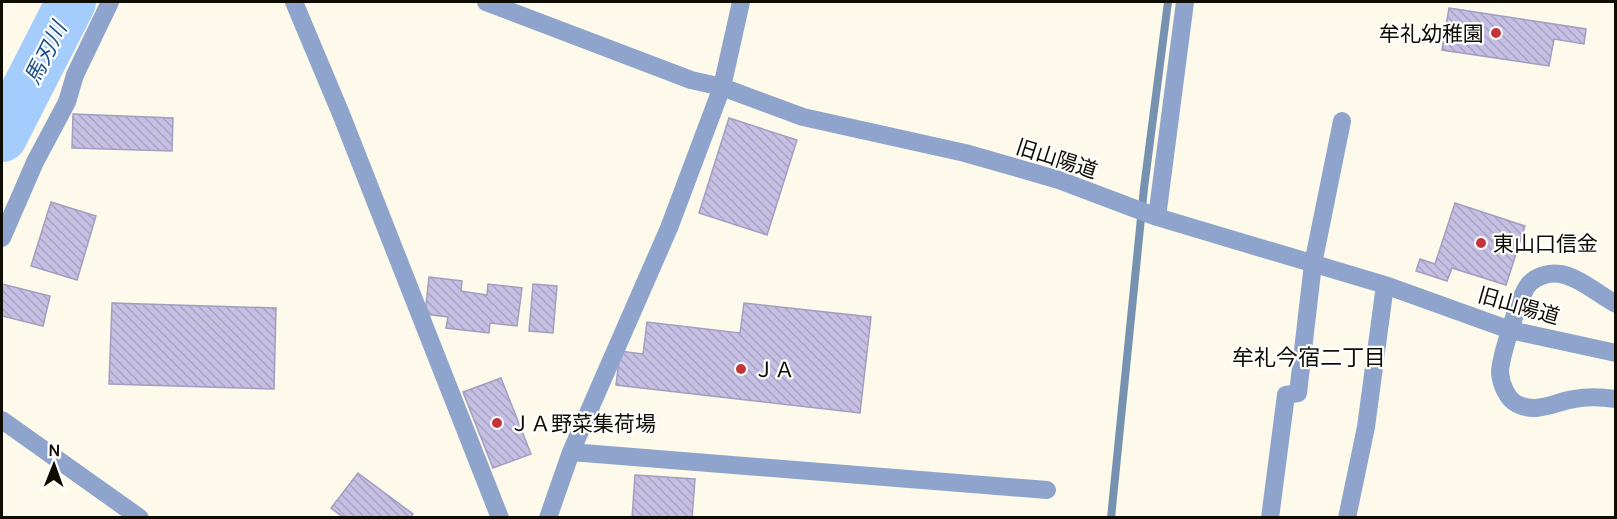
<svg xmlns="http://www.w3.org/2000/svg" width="1617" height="519" viewBox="0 0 1617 519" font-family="Manrope,'Noto Sans JP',sans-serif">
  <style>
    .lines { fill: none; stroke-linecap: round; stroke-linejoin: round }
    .stream { stroke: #7792b1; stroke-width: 8 }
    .river { stroke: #a4ccfc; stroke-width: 50 }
    .building { fill: url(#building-back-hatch); stroke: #a29ec0; stroke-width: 1.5 }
    .minor { stroke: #8fa4cc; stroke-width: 18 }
    .poi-dot { fill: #c43539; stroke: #fff; stroke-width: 2 }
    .labels { text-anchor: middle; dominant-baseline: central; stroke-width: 4.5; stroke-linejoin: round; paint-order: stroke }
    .poi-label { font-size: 21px; fill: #0f0c02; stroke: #fff; text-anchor: start }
    .street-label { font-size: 21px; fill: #0f0c02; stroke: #fff }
    .water-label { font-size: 22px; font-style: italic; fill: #1c508a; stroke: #fff }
    .neighbourhood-label { font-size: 22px; fill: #0f0c02; stroke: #fff }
  </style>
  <defs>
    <pattern id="building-back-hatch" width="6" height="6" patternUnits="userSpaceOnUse" patternTransform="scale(1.5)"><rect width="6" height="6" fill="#c4bfe3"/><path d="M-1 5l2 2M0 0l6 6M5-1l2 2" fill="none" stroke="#a7a3c1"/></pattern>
  </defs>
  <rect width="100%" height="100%" fill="#fdfaeb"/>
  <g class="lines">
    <path class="stream" d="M1111 518 1144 188 1168 2"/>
    <path class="river" d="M2 137 71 2"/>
  </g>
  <path class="building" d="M1449 8 1586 29 1584 44 1554 39 1549 66 1442 50Z
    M73 114 173 118 172 151 72 148Z
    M729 118 797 140 767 235 699 213Z
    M51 202 96 216 77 280 31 266Z
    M1455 203 1525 226 1506 285 1452 268 1447 281 1416 271 1420 259 1435 264Z
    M429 277 462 281 461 291 487 295 488 284 522 288 517 326 490 323 489 333 446 328 448 317 425 314Z
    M2 284 50 296 43 326 2 316Z
    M533 284 557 286 553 333 529 331Z
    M112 303 276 308 274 389 109 384Z
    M744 303 871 317 860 413 616 385 620 351 643 354 647 322 740 333Z
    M501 378 531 454 493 468 463 392Z
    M358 473 413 514 410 518H344L331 508Z
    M635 475 695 479 692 518H632Z"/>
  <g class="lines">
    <path class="minor" d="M294 2 341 114 500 518
      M486 2 691 80 722 87 803 117 965 153 1059 180 1157 217 1385 285 1510 330 1616 353
      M1157 217 1185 2
      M2 238 35 162 67 102 75 75 110 2
      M1616 304C1598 294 1579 277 1560 274 1550 272 1537 276 1530 283 1520 292 1500 359 1500 373 1501 384 1507 399 1517 404 1537 414 1555 402 1574 399 1588 396 1602 397 1616 399
      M2 420 140 518
      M571 452 1047 490
      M548 518 571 452 669 228 722 87 741 2
      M1270 518 1286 395 1298 393 1313 264 1342 121
      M1347 518 1366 427 1385 285"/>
  </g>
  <g class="poi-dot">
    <circle cx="1496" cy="33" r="6"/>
    <circle cx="1481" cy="243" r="6"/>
    <circle cx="741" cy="369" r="6"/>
    <circle cx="497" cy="423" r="6"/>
  </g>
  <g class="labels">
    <g class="poi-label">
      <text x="1484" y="33" text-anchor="end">牟礼幼稚園</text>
      <text x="1493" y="243">東山口信金</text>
      <text x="753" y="369">ＪＡ</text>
      <text x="509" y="423">ＪＡ野菜集荷場</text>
    </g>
    <g class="street-label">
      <text transform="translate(1057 158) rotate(18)">旧山陽道</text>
      <text transform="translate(1519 305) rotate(16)">旧山陽道</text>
    </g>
    <g class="water-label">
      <text transform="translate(45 53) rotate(-63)">馬刃川</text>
    </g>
    <g class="neighbourhood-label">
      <text x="1309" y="357">牟礼今宿二丁目</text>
    </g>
  </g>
  <rect width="1617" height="519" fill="none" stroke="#0f0c02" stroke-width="6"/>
  <g transform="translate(54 465) rotate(1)" stroke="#ffffff" stroke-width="4.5" paint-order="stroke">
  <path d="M0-4.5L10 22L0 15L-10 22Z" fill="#0f0c02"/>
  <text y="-9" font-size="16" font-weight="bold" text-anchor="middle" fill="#0f0c02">N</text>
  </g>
</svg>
